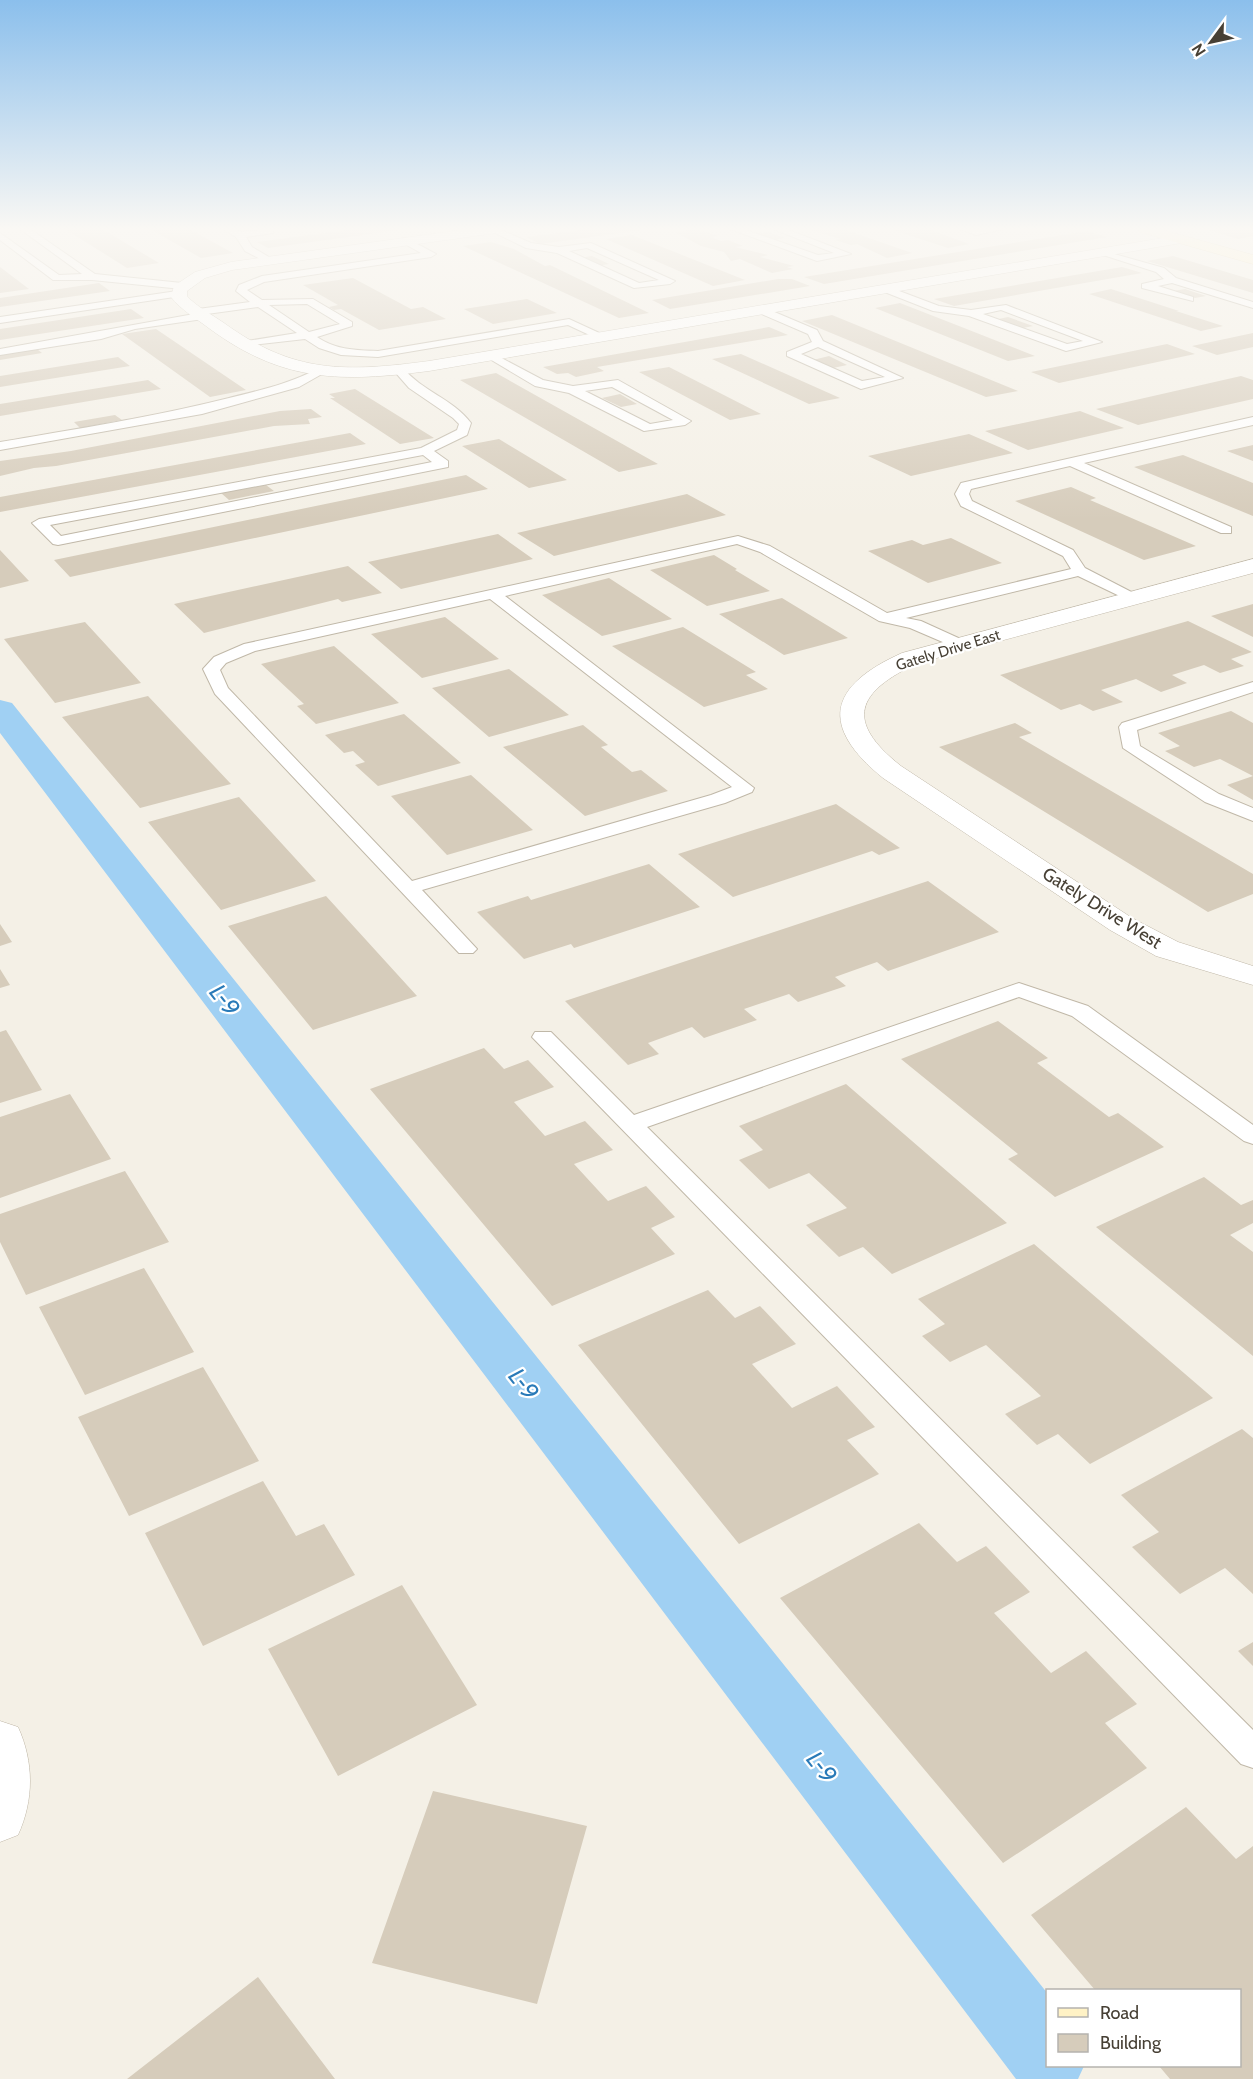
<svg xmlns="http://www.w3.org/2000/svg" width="1253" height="2079" viewBox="0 0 1253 2079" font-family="Cabin,sans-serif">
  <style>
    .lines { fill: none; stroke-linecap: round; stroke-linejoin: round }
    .canal { fill: #a0d0f3; fill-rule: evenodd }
    .building { fill: #d6ccbb }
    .lane-casing { stroke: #c0b8a8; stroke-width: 2 }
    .street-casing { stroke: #c0b8a8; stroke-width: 1 }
    .secondary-casing { stroke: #d6c594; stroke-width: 1 }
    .lane { fill: #fff; fill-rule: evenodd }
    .street { fill: #fff; fill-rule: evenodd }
    .secondary { fill: #fff2c5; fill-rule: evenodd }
    .labels { text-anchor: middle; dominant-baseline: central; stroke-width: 4.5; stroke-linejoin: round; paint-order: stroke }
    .far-street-label { font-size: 15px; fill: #474035; stroke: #fff }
    .street-label { font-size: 18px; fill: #474035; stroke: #fff }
    .near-water-label { font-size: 24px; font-style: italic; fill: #297ab8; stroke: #fff }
  </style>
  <rect width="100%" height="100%" fill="#f4f0e6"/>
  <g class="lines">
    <path class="canal" d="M0 700 12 703 1048 1994V2066H1084L1078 2079H1016L0 733Z"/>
  </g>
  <path class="building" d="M65 229H102L159 263 127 268Z
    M150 229H189L233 253 201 258Z
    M355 229 399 230 268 248 257 242Z
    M590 229 642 230 540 244 526 237Z
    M813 229H843L912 253 887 258 857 244 851 245 835 240 841 239 809 230Z
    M890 229H928L969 244 948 248Z
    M1205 229H1253V236L1238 239Z
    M691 230 704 231 718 236 711 237 721 241 728 240 743 246 735 247 768 255 760 257 794 266 787 267 793 269 772 273 740 259 731 261 724 252 701 246 675 232Z
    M1087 231 1107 237 824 284 804 277Z
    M768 232 785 238 774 240 757 234Z
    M632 235 745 280 713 286 606 239Z
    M491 242 514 249 545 266 550 265 649 313 619 318 463 246Z
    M592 256 609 264 596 266 579 258Z
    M1173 256 1253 280V293L1147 261Z
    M0 267 29 289 0 293Z
    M1122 267 1142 273 954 306 934 299Z
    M353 278 411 309 423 307 446 319 379 330 341 309 334 310 329 307 338 305 303 285Z
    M778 279H792L810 286 670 309 652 300Z
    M99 283 110 291 0 307V298Z
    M1111 289 1179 311H1176L1223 326 1201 331 1089 294Z
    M1185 289 1206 296 1195 298 1173 291Z
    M527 299 557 313 493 324 464 309Z
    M900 303 959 326 1035 356 1008 361 875 308Z
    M131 309 144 318 0 340V329Z
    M832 315 1018 391 986 397 802 321Z
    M1008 317 1033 326 1018 329 994 320Z
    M769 327 788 335 597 367 604 371 576 377 568 373 557 374 543 367Z
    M156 329 246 390 210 397 122 334Z
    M1253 333V347L1217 355 1192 346Z
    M1167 344 1195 354 1059 383 1031 372Z
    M37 349 42 353 0 360V355Z
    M741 354 840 398 809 404 712 359Z
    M829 356 847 365 833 368 813 360Z
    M118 357 130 366 0 387V376Z
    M669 367 761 414 730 420 639 372Z
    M496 373 658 464 619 472 460 380Z
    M1241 376 1253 380V399L1138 425 1096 409Z
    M148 380 161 389 0 416V404Z
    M355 389 434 438 400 444 330 398H335L329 394Z
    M620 394 637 404 621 407 602 398Z
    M311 409 322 417 308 419 310 424 274 426 56 466 34 468 0 476V461L71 451 280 411Z
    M1080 411 1124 428 1028 450 985 431Z
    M115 415 122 420 80 428 74 422Z
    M350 433 366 444 0 512V497Z
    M969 434 1013 453 911 476 868 456Z
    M499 439 567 480 529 488 462 446Z
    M1253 445V461L1227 451Z
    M1183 455 1253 483V516L1134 467Z
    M466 475 488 489 70 577 54 560Z
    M266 485 274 491 229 500 221 493Z
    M1071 487 1096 498 1090 500 1196 546 1144 560 1015 501Z
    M687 494 726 515 554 556 517 533Z
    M498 534 533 559 401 589 368 562Z
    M951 538 1002 563 928 583 868 551 912 540 923 545Z
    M0 550 29 581 0 588Z
    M714 555 737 569 735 570 770 591 707 606 650 570Z
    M348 566 382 593 342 602 338 599 204 633 174 604Z
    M609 578 672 619 602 636 542 595Z
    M782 598 848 638 784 655 719 614Z
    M1253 604V637L1211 616Z
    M445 617 499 659 422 678 371 634Z
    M1188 621 1252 652 1231 659 1244 666 1220 673 1204 665 1172 675 1187 683 1161 692 1136 679 1101 690 1123 702 1093 711 1080 704 1061 710 1000 675Z
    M85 622 141 683 55 703 4 639Z
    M683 627 756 672 746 675 768 689 704 707 612 646Z
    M334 646 399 703 316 724 297 706 304 704 261 664Z
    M509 669 569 715 489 737 432 688Z
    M148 696 231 784 140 808 62 717Z
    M1231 711 1253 723V800L1227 785 1253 776 1220 759 1194 767 1165 751 1180 746 1158 733Z
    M404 714 461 763 378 786 355 765 365 762 353 751 344 753 325 735Z
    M1015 723 1032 733 1019 737 1253 874V894L1208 912 939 747Z
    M583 725 608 745 601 747 632 772 641 770 668 791 585 816 503 747Z
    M471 775 533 830 447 855 391 796Z
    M239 797 316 881 221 910 148 822Z
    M836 804 900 848 879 855 872 851 733 897 678 854Z
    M649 864 700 907 574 948 571 944 524 959 477 912 528 896 531 900Z
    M928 881 999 932 888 971 877 962 835 977 846 986 798 1002 789 994 744 1009 757 1020 704 1038 692 1027 648 1043 659 1054 628 1065 565 1001Z
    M326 896 417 996 313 1030 228 926Z
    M0 924 12 942 0 946Z
    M0 969 10 985 0 988Z
    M998 1021 1048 1058 1037 1063 1109 1117 1118 1113 1164 1147 1055 1197 1008 1159 1018 1154 901 1059Z
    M6 1030 42 1090 0 1103V1032Z
    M484 1048 504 1069 528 1060 554 1087 514 1102 545 1136 585 1121 613 1150 574 1164 608 1201 646 1186 675 1217 651 1228 675 1254 552 1306 370 1089Z
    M846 1084 1007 1223 892 1274 863 1247 839 1257 806 1225 847 1208 809 1173 769 1189 739 1160 763 1150 739 1126Z
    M70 1094 111 1159 0 1198V1117Z
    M125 1171 169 1242 26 1295 0 1242V1214Z
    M1204 1177 1241 1205 1253 1200V1223L1230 1235 1253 1252V1356L1096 1227Z
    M1034 1244 1213 1398 1090 1464 1058 1434 1037 1445 1005 1414 1041 1396 986 1345 950 1362 922 1336 945 1324 918 1299Z
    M144 1268 194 1352 85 1395 39 1307Z
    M708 1290 735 1318 760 1306 796 1344 752 1364 792 1408 837 1386 875 1427 847 1440 879 1474 739 1544 578 1345Z
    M203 1367 259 1461 129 1516 78 1417Z
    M1242 1429 1253 1438V1594L1225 1568 1180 1594 1132 1547 1159 1532 1121 1495Z
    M263 1481 296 1536 324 1524 355 1575 203 1646 145 1533Z
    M919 1523 957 1562 986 1546 1030 1592 994 1613 1051 1673 1086 1651 1137 1704 1105 1723 1147 1768 1003 1863 780 1598Z
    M402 1585 477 1705 338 1776 268 1649Z
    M1253 1642V1666L1238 1651Z
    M433 1791 587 1826 537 2004 372 1963Z
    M1186 1807 1236 1859 1253 1846V2079H1170L1159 2066H1240V1990H1095L1031 1915Z
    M258 1977 335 2079H127Z"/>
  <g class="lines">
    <defs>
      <path id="lane" d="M20 229H30L95 274 182 283 187 286 182 289 92 280H53L0 240V233L59 275 82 274Z
        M223 229H235L241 232 273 229V233L246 237 252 247 274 260 266 262 245 251 236 237Z
        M487 229H499L531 243 559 247 591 243 675 281 670 284 634 288 557 253 526 248ZM587 248 659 280 639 283 569 251Z
        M730 229H743L818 255 834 253 773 229H786L851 254 817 261Z
        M960 229H1004L976 235Z
        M406 238 436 254 431 257 264 282 247 290 262 300 313 299 352 322V326L317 337C336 350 355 350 378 351L569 319 608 337 598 339 568 325 378 357 341 355 319 348 305 339 243 346V342L247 341 297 333 258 307 207 314V318L203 319 135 329 101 339 0 355V349L194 314V310L198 309 250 302 236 291 239 285 262 276 421 253 403 243V239ZM307 304 340 324 309 332 269 305Z
        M1100 250 1164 268 1176 278 1253 302V308L1172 283 1158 286 1193 297V301L1142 288V284L1164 279 1156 272 1100 254Z
        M886 286 939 306 971 310 1006 305 1102 342 1066 351 969 316 933 311 882 291V287ZM1001 310 1083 341 1067 344 983 314Z
        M177 291 181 292V296L0 323V317Z
        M757 308H765L817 330 823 341 903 378 861 389 787 356V352L812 342 808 334 757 312ZM818 347 885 377 862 381 801 354Z
        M492 353 543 380 573 386 618 380 691 421 685 425 644 431 569 393 535 386 488 358 486 356ZM612 387 673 420 650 424 585 391Z
        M319 368 329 370 299 387 202 414 0 450V442C76 429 154 417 229 398 260 390 290 384 319 368Z
        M395 368H403C422 391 453 399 471 423L467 435 434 451 448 461V467L58 545 53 544 32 523 39 519 421 448 457 430 459 424 453 418 409 388 395 372ZM423 455 432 462 61 536 50 525Z
        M1253 417V425L1084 463 1231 527V533H1221L1070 466 971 489 969 494 972 501 1073 550 1085 568 1143 598 1135 603 1130 601 1078 576 906 618 921 621 965 641 967 644 965 647 959 649 910 628 879 621 760 552 737 544 505 596 754 788 752 792 725 803 422 890 477 949 473 953H459L215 694 203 669 214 657 244 644 738 536 770 546 887 613 1071 569 1063 556 961 506 955 494 961 483ZM490 599 732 787 711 795 412 881 228 688 220 670 226 663 255 651Z
        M1253 682V692L1137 730 1140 746 1219 794 1253 808V821L1205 802 1123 748 1119 727 1122 723Z
        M1019 983 1088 1006 1253 1125V1144L1244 1141 1072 1016 1019 997 647 1127 1253 1730V1768L1241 1764 532 1037 535 1032H551L634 1115Z"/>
      <path id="street" d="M469 229H503L496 233 232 270 205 278 187 291V296C197 307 211 314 224 323 294 374 346 372 429 361L1181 235 1188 239 1181 243 429 371C342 382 284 383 210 329 197 319 181 310 171 297L174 286 195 272 231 262Z
        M1253 559V573L918 663C856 692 844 721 901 766L1132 918 1178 942 1253 966V985L1156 956 1110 930 883 778C819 726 828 686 902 653Z
        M0 1721 18 1727C34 1762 34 1800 18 1835L0 1842Z"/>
      <path id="secondary" d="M1138 229H1159L1253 255V264L1140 232Z"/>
    </defs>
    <use href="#lane" class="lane-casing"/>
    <use href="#street" class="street-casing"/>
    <use href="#secondary" class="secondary-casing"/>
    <use href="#lane" class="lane"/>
    <use href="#street" class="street"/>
    <use href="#secondary" class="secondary"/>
  </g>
  <linearGradient id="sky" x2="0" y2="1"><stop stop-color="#8bbfec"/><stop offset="0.44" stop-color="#faf8f4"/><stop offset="1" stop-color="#faf8f4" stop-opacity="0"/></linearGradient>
  <rect width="1253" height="520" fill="url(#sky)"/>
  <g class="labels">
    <g class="far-street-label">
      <text transform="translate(948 650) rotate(-17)">Gately Drive East</text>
    </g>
    <g class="street-label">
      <text transform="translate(1102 908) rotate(32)">Gately Drive West</text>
    </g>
    <g class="near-water-label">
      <text transform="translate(225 1000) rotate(52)">L-9</text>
      <text transform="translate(524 1384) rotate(52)">L-9</text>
      <text transform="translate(822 1767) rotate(52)">L-9</text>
    </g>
  </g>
  <rect x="1046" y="1989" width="195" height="78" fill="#ffffff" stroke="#b5b3ae" stroke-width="1.5"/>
  <rect x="1058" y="2008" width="30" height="9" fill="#fff2c5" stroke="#b5b3ae" stroke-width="1.5"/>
  <text x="1100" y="2019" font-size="18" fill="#474035">Road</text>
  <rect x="1058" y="2034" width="30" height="18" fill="#d6ccbb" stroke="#b5b3ae" stroke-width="1.5"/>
  <text x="1100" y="2049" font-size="18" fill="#474035">Building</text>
  <g transform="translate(1211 42) rotate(237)" stroke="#ffffff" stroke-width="4.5" paint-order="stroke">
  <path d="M0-4.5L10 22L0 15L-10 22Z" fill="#474035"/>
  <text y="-9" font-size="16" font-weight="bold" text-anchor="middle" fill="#474035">N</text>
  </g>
</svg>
